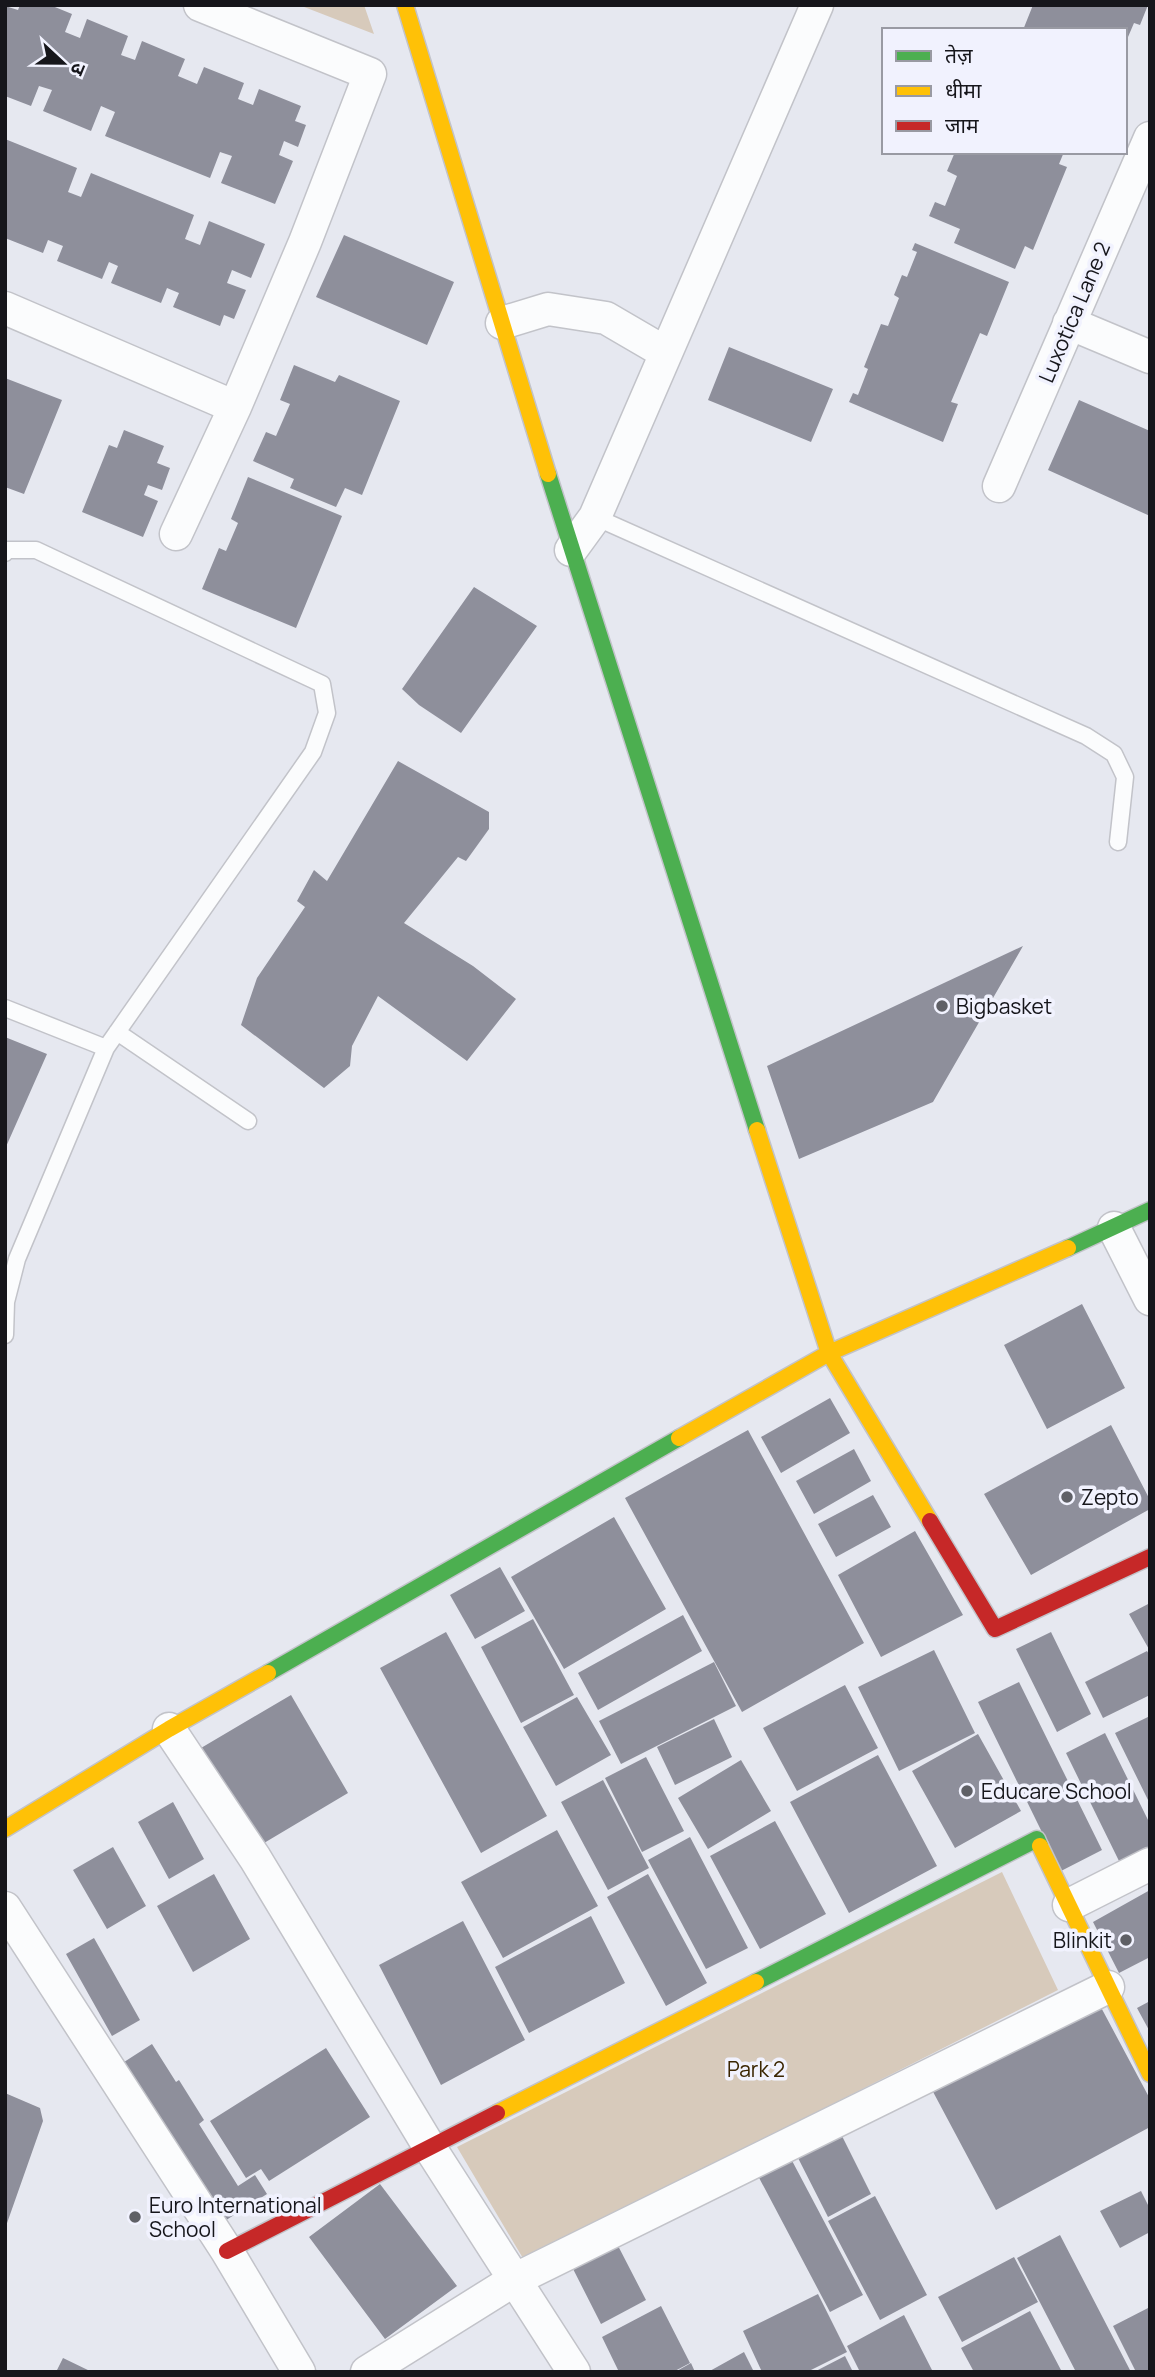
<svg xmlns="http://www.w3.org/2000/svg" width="1155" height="2377" viewBox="0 0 1155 2377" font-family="Manrope,'Noto Sans Devanagari',sans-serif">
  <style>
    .green { fill: #d7cabb }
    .building { fill: #8e8f9b }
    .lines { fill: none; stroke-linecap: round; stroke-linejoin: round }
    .lane-casing { stroke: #c2c3c9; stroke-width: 19 }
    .street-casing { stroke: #c2c3c9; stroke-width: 35 }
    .fast-casing { stroke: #c2c3c9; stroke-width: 19 }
    .slow-casing { stroke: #c2c3c9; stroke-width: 19 }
    .jam-casing { stroke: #c2c3c9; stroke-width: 19 }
    .lane { stroke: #fbfcfd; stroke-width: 16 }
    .street { stroke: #fbfcfd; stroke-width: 32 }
    .fast { stroke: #4caf50; stroke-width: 16 }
    .slow { stroke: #ffc107; stroke-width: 16 }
    .jam { stroke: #c62828; stroke-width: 16 }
    .poi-dot { fill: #5f6066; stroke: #f1f2fe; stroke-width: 2.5 }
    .labels { text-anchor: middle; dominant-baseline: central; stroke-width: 7; stroke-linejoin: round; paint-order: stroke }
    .street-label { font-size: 21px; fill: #16161b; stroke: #f1f2fe }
    .poi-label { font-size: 21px; fill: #16161b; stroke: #f1f2fe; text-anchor: start }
    .park-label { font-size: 21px; fill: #3a2500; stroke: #f1f2fe }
  </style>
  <rect width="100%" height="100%" fill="#e6e8f0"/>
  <path class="green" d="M299 5H364L374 34Z
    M1002 1872 1058 1990 524 2260 457 2147Z"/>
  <path class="building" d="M20 5H50L72 14 65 32 80 38 87 19 128 36 121 55 135 60 142 41 185 59 178 76 197 84 204 67 244 83 238 99 253 105 259 89 301 106 295 121 306 125 298 147 284 141 279 155 293 161 275 204 221 183 232 156 220 152 210 178 105 136 115 112 101 106 91 131 43 111 52 90 39 86 31 106 5 96V6L18 10Z
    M1033 5H1148L1140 25 1134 23 1125 44V30H1023Z
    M5 139 77 168 68 192 81 197 91 173 194 215 185 239 200 245 209 221 265 244 251 278 232 270 227 283 246 290 234 319 224 315 220 326 173 307 179 293 167 288 161 303 111 283 118 266 109 262 102 279 57 261 63 246 48 240 43 253 5 238Z
    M955 152H1064L1059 164 1067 167 1033 250 1025 246 1015 269 954 243 960 229 929 216 935 202 945 206 957 176 947 171Z
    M344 235 454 282 427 345 316 297Z
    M915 243 1009 282 987 336 980 333 951 402 958 404 943 442 849 402 853 393 858 395 868 369 864 367 881 324 888 326 899 298 894 295 902 275 907 277 917 252 912 250Z
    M729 347 833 389 811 442 708 400Z
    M294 365 335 382 339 375 400 401 362 495 345 488 336 507 290 488 294 479 253 461 266 432 276 436 290 404 280 400Z
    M5 378 62 400 24 494 5 487Z
    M1079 400 1150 431V516L1048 470Z
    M124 430 164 446 157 463 170 468 162 490 148 485 144 495 158 501 143 537 82 512 109 445 117 448Z
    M248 477 342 516 296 628 202 589 219 548 226 551 238 523 231 519Z
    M474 587 537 626 461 733 419 705 402 689Z
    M398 761 489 812V829L466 861 458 857 404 923 473 966 516 999 467 1061 378 996 352 1046 350 1066 324 1088 241 1025 257 978 305 907 297 901 314 870 327 881Z
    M1023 946 933 1102 799 1159 767 1066Z
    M5 1037 47 1054 5 1149Z
    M1082 1304 1125 1388 1047 1429 1004 1345Z
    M830 1398 850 1433 781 1473 761 1437Z
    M1111 1425 1150 1500V1509L1031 1575 984 1494Z
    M748 1430 864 1643 742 1712 625 1498Z
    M854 1449 871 1481 814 1514 796 1481Z
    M873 1495 891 1527 836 1557 818 1524Z
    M614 1517 666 1609 564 1669 511 1577Z
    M915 1531 963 1615 881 1657 838 1575Z
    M500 1567 525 1611 475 1639 450 1595Z
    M1150 1603V1651L1129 1614Z
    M683 1615 702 1651 598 1710 578 1673Z
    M533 1619 574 1695 521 1723 481 1647Z
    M446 1632 547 1816 481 1853 380 1668Z
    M1051 1632 1091 1714 1057 1732 1016 1649Z
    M934 1650 975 1733 899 1771 858 1687Z
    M1147 1651 1150 1656V1695L1103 1718 1085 1682Z
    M714 1662 736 1706 621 1764 599 1721Z
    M1019 1682 1102 1850 1061 1871 978 1702Z
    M845 1685 878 1748 797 1791 763 1728Z
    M291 1695 348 1793 259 1846 201 1748Z
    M577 1697 611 1755 556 1786 523 1727Z
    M1150 1716V1804L1115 1733Z
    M714 1719 732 1757 675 1785 657 1747Z
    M1105 1733 1150 1824V1846L1119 1861 1066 1753Z
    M978 1734 1021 1811 955 1848 912 1771Z
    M878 1755 937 1866 849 1913 790 1802Z
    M646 1757 684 1831 642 1852 605 1778Z
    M741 1760 771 1811 708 1849 678 1798Z
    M603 1780 649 1868 608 1890 561 1802Z
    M173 1802 204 1859 169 1879 138 1822Z
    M775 1821 826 1914 760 1949 710 1856Z
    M557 1830 598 1906 503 1958 461 1882Z
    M690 1837 748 1948 706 1969 648 1860Z
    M113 1847 146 1906 107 1929 73 1870Z
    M214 1874 250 1939 193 1972 157 1906Z
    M648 1874 707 1983 666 2006 607 1897Z
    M1150 1890V1957L1119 1973 1093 1922Z
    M591 1916 625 1983 529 2033 495 1967Z
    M463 1921 525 2040 441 2085 379 1965Z
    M94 1938 140 2020 112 2036 66 1954Z
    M1096 1998 1150 2099V2127L996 2210 931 2088Z
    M1150 2001V2032L1137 2008Z
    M152 2044 176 2082 179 2080 204 2120 199 2124 238 2186 255 2175 267 2194 220 2224 121 2064Z
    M326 2048 370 2117 269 2181 261 2169 246 2178 210 2121Z
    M5 2093 40 2108 43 2121 6 2226Z
    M840 2132 871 2194 828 2217 796 2154Z
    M789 2155 863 2295 830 2312 756 2172Z
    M380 2184 457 2286 385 2339 309 2237Z
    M1141 2191 1150 2209V2232L1120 2248 1100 2211Z
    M875 2196 927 2295 880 2320 828 2221Z
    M1060 2235 1131 2372H1076L1017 2258Z
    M614 2238 646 2300 601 2324 569 2261Z
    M1014 2257 1038 2302 962 2342 938 2297Z
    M818 2294 847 2352 807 2372H762L743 2331Z
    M661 2306 690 2363 673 2372H619L602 2337Z
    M1150 2307V2372H1136L1113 2326Z
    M1030 2311 1062 2372H974L961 2348Z
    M904 2315 933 2372H860L847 2346Z
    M744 2352 754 2372H708Z
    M845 2356 853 2372H814Z
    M63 2358 92 2372H56Z
    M691 2363 695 2372H675Z"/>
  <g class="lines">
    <defs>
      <path id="lane" d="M595 517 1086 736 1114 754 1125 777 1118 842
        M5 553 7 550H36L322 684 327 713 313 752 106 1048 17 1259 6 1302 5 1335
        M5 1008 106 1048
        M117 1032 248 1121"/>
      <path id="street" d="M5 308 235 407
        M502 323 548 309 606 318 666 353
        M1069 323 1150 357
        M999 486 1150 138
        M176 534 235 407 305 242 370 74 200 5
        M571 550 595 517 817 5
        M1114 1228 1150 1299
        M169 1729 255 1858 430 2148 574 2372
        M1069 1905 1150 1864
        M5 1908 227 2251 299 2372
        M367 2372 514 2280 1108 1987"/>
      <path id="fast" d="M548 474 757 1130
        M1068 1248 1150 1210
        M268 1673 679 1438
        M756 1982 1037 1839 1040 1846"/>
      <path id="slow" d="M405 5 548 474
        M757 1130 829 1353 930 1521
        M679 1438 829 1353 1068 1248
        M5 1829 169 1729 268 1673
        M1040 1846 1150 2074
        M497 2113 756 1982"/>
      <path id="jam" d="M930 1521 995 1629 1150 1557
        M227 2251 497 2113"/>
    </defs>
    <use href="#lane" class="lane-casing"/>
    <use href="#street" class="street-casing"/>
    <use href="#fast" class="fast-casing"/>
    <use href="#slow" class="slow-casing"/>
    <use href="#jam" class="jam-casing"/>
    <use href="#lane" class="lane"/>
    <use href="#street" class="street"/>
    <use href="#fast" class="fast"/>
    <use href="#slow" class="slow"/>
    <use href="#jam" class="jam"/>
  </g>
  <g class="poi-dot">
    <circle cx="942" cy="1006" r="7"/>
    <circle cx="1067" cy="1497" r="7"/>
    <circle cx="967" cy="1791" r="7"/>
    <circle cx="1126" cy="1940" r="7"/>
    <circle cx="135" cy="2217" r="7"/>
  </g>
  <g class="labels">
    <g class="street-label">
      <text transform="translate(1074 312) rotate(-67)">Luxotica Lane 2</text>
    </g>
    <g class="poi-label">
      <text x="956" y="1006">Bigbasket</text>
      <text x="1081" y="1497">Zepto</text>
      <text x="981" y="1791">Educare School</text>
      <text x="1112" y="1940" text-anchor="end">Blinkit</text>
      <text x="149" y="2205">Euro International<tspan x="149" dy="24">School</tspan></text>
    </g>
    <g class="park-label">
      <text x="756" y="2069">Park 2</text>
    </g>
  </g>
  <rect width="1155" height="2377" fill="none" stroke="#16161b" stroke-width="14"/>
  <rect x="882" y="28" width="245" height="126" fill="#f1f2fe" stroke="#999aa3" stroke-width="2"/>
  <rect x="896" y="51" width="35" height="10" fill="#4caf50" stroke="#999aa3" stroke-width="2"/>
  <text x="945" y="63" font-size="21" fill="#16161b">तेज़</text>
  <rect x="896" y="86" width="35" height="10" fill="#ffc107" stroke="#999aa3" stroke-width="2"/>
  <text x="945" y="98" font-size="21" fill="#16161b">धीमा</text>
  <rect x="896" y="121" width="35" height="10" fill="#c62828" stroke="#999aa3" stroke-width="2"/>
  <text x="945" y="133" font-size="21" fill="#16161b">जाम</text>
  <g transform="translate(63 63) rotate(112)" stroke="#f1f2fe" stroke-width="5" paint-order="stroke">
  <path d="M0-5L12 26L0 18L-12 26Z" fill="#16161b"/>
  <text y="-10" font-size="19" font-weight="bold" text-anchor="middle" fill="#16161b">उ</text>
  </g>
</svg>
